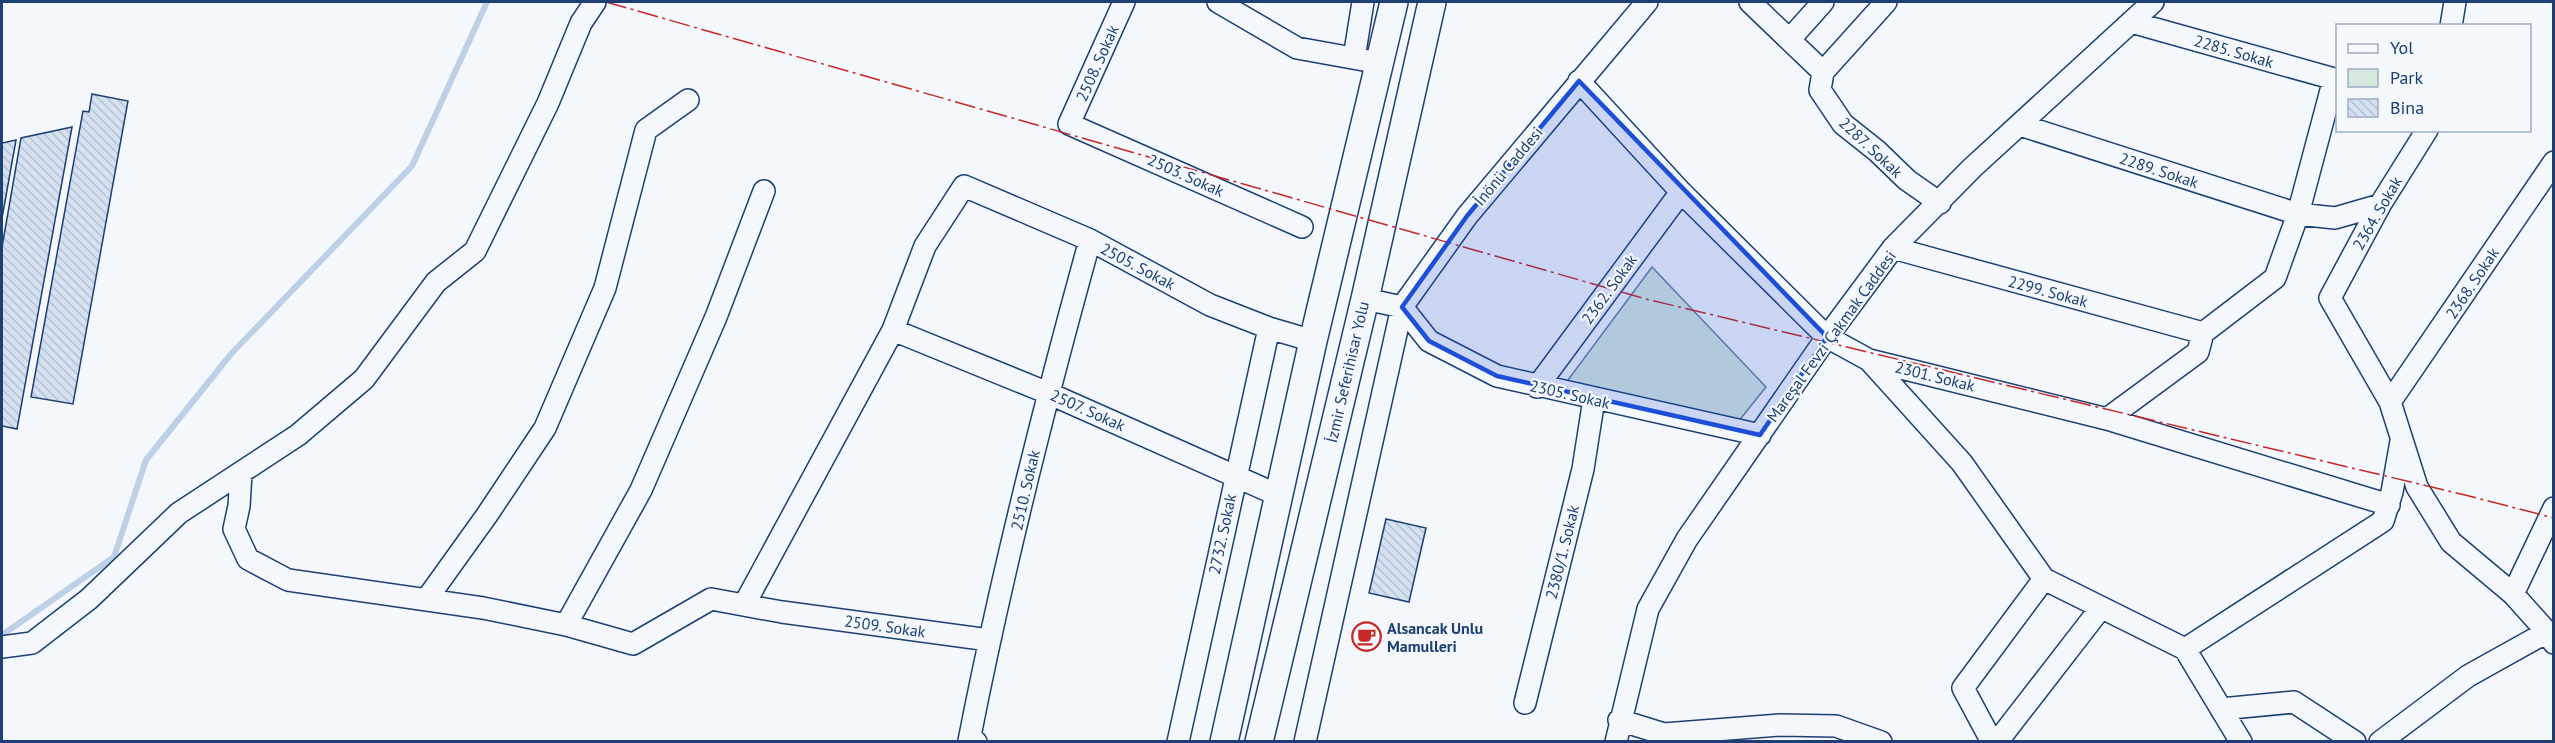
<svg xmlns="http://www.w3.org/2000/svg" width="2555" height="743" viewBox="0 0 2555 743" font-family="'PT Sans',sans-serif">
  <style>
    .park { fill: #d7e8df; stroke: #687fa3; stroke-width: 1.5 }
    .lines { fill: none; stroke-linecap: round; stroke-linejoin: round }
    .stream { stroke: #bed0e5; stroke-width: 6 }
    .building { fill: url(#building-back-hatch); stroke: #1d3f73; stroke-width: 1.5 }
    .minor-casing { stroke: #1d3f73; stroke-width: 24 }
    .major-casing { stroke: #1d3f73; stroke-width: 30 }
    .minor { stroke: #f4f7fb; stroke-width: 21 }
    .major { stroke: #f4f7fb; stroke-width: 27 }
    .power { stroke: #c62828; stroke-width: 1.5; stroke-dasharray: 21 4.5 3 4.5; stroke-linecap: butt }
    .marked { fill: #1d4ed8; fill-opacity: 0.2; stroke: #1d4ed8; stroke-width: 4.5; stroke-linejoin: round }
    .labels { text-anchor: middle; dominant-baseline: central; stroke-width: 4.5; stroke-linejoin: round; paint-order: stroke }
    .street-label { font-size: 16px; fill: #1d3f73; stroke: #f4f7fb }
    .poi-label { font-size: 16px; font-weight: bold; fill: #1d3f73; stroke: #f4f7fb; text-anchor: start }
  </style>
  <defs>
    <pattern id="building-back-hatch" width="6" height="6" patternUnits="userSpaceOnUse" patternTransform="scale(1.5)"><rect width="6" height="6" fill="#d5e0f0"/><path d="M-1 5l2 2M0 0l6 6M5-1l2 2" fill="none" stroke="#b6c1d1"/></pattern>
  </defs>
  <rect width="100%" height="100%" fill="#f4f7fb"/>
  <path class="park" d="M1652 267 1766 387 1738 422 1565 384Z"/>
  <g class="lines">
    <path class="stream" d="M2 635 114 557 146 460 231 354 412 166 487 2"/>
  </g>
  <path class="building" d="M92 94 128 101 73 404 31 397 83 111 89 112Z
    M72 127 17 429 2 426V247L21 138Z
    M16 140 2 218V143Z
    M1386 519 1426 528 1409 602 1369 593Z"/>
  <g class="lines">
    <defs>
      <path id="minor" d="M1124 2 1069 124 1302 227
        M1218 2 1297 48 1380 63
        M1750 2 1823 72 1820 90 1843 124 1877 151 1907 180 1940 203
        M2131 22 2338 80
        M2451 26 2455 2
        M1790 39 1823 2
        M1354 58 1363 2
        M1823 72 1886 2
        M1579 81 1681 192 1827 337 1869 360 2107 419 2389 505
        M2020 125 2298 214 2335 218 2380 205
        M2427 130 2380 205 2330 298 2390 402 2417 487 2451 542 2513 594 2547 632 2554 643
        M1893 248 2203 333
        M1365 299 1402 307 1467 216 1647 2
        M1402 307 1429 341 1497 376 1760 435
        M893 330 1048 393 1280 496
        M1869 360 1962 463 2044 579 2185 649 2241 742
        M1537 387 1681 192
        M2390 402 2554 162
        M2107 419 2198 352 2203 333 2275 278 2298 214 2334 79
        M241 473 239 506 234 529 248 559 288 580 483 608 566 625 633 644 711 599 782 612 989 640
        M2513 594 2554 508
        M426 600 487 515 545 428 605 288 646 130 688 100
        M744 605 893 330 925 246 964 186 1090 240 1210 305 1269 328 1313 341
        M566 625 641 490 716 317 764 191
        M2 647 32 643 89 599 179 513 298 435 364 379 436 282 475 251 548 103 581 23 595 2
        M2185 649 2383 521 2392 492 2401 441
        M1525 703 1583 469 1594 399
        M2221 709 2294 702 2355 742
        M1619 720 1664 734 1780 725 1836 726 1881 742
        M976 742 969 741C1002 572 1044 406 1090 240
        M1178 742 1269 328
        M1305 742 1402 307
        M1616 742 1648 609 1687 539 1827 337 1893 248 1972 168 2153 2
        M1992 742 1963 688 2044 579
        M1997 742 2100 609
        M2380 742 2468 676 2547 632"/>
      <path id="major" d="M1224 742 1313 341 1394 2
        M1259 742 1365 299 1432 2"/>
    </defs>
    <use href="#minor" class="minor-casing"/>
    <use href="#major" class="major-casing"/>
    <use href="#minor" class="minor"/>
    <use href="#major" class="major"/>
    <path class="power" d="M606 2 1646 299 2465 495 2554 518"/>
  </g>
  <path class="marked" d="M1579 81 1827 337 1760 435 1497 376 1429 341 1402 307 1467 216Z"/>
  <defs>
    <symbol id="cafe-ring" viewBox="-11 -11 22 22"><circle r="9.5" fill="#f4f7fb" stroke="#c62828" stroke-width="1.5"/><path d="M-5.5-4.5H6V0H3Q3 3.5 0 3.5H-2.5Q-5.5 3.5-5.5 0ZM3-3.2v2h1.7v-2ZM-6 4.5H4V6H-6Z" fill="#c62828"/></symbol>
  </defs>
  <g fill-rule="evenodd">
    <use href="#cafe-ring" x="1350" y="620" width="33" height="33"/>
  </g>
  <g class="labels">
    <g class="street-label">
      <text transform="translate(2234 51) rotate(16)">2285. Sokak</text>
      <text transform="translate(1097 63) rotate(-66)">2508. Sokak</text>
      <text transform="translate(1871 147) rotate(43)">2287. Sokak</text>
      <text transform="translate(1508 166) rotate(-50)">İnönü Caddesi</text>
      <text transform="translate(2159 170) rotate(18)">2289. Sokak</text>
      <text transform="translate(1186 175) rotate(24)">2503. Sokak</text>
      <text transform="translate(2377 213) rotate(-60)">2364. Sokak</text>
      <text transform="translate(1138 266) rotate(28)">2505. Sokak</text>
      <text transform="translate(2472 283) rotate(-56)">2368. Sokak</text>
      <text transform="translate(1609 289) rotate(-54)">2362. Sokak</text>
      <text transform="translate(2048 291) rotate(15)">2299. Sokak</text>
      <text transform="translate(1831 336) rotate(-54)">Mareşal Fevzi Çakmak Caddesi</text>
      <text transform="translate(1347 372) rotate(-77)">İzmir Seferihisar Yolu</text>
      <text transform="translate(1935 376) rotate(14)">2301. Sokak</text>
      <text transform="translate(1570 394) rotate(13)">2305. Sokak</text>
      <text transform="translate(1088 410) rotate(24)">2507. Sokak</text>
      <text transform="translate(1025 490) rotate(-77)">2510. Sokak</text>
      <text transform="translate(1222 534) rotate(-78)">2732. Sokak</text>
      <text transform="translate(1562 552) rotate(-76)">2380/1. Sokak</text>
      <text transform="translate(885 626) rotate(8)">2509. Sokak</text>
    </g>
    <g class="poi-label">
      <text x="1387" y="628">Alsancak Unlu<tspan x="1387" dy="18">Mamulleri</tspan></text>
    </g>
  </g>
  <rect width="2555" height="743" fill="none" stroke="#1d3f73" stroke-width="6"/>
  <rect x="2336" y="24" width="195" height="108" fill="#f4f7fb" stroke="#9eadc5" stroke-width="1.5"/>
  <rect x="2348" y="44" width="30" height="9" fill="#f4f7fb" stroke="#9eadc5" stroke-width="1.5"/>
  <text x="2390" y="54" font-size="18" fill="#1d3f73">Yol</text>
  <rect x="2348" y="69" width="30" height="18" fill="#d7e8df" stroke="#9eadc5" stroke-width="1.5"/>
  <text x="2390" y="84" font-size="18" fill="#1d3f73">Park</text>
  <rect x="2348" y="99" width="30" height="18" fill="url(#building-back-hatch)" stroke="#9eadc5" stroke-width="1.5"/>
  <text x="2390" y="114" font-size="18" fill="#1d3f73">Bina</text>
</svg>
